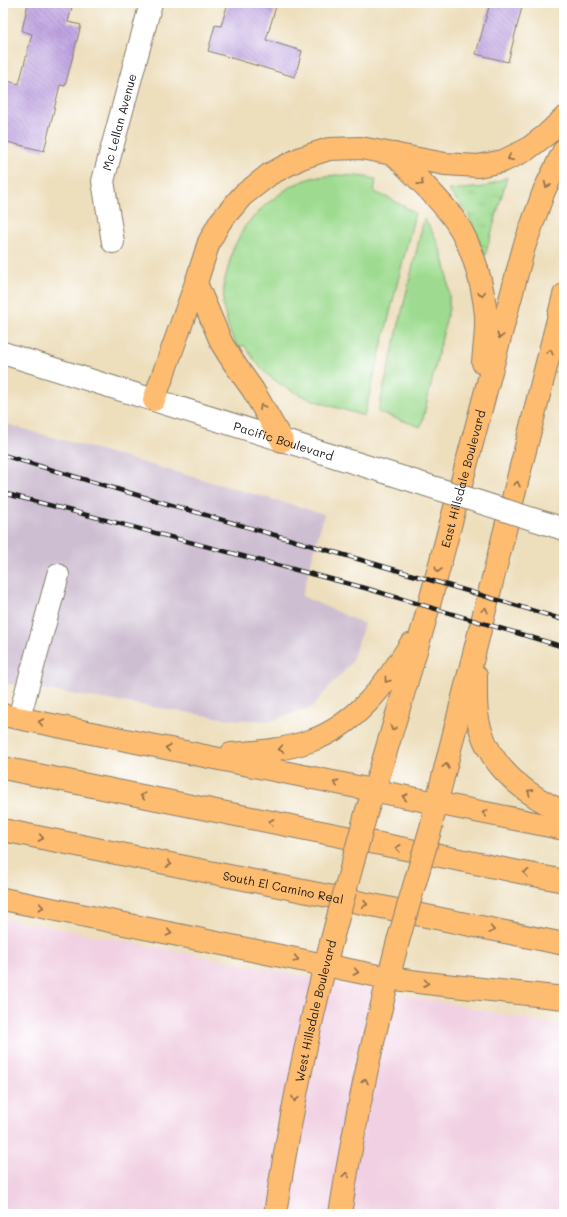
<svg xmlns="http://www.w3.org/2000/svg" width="567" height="1217" viewBox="0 0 567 1217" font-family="Mali,sans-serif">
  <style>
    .built { fill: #f1d0e3 }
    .railway { fill: #cebed1 }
    .grass { fill: url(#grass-tufts); stroke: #5d7c56 }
    .garden { fill: #9edb90; stroke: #5d7c56 }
    .building { fill: url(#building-back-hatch) }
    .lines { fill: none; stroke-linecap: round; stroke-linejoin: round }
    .minor-casing { stroke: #847d6c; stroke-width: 24 }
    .major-casing { stroke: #847d6c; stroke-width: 24 }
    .minor { stroke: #fff; stroke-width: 22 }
    .major { stroke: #febc70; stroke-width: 22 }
    .rail-casing { stroke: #1c1c1c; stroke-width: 4.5 }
    .rail { stroke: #fff; stroke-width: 3; stroke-dasharray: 9; stroke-linecap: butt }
    .minor-bridge-casing { stroke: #847d6c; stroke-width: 24; stroke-linecap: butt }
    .major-bridge-casing { stroke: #847d6c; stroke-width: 24; stroke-linecap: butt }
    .minor-bridge { stroke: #fff; stroke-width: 22 }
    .major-bridge { stroke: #febc70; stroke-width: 22 }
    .oneway { stroke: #8d6c46 }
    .labels { text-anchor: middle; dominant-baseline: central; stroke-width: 3.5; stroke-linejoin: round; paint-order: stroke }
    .street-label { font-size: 12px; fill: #1c1c1c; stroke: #fff }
  </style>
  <defs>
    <pattern id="grass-tufts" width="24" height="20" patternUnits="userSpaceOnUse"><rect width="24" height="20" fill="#9edb90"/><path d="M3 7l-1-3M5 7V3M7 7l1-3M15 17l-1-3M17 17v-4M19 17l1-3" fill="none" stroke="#88bb7c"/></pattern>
    <pattern id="building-back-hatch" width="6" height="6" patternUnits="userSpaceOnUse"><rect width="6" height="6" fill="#bea1e1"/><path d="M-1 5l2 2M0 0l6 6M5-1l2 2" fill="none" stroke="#9a82b6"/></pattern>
  </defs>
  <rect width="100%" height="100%" fill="#fff"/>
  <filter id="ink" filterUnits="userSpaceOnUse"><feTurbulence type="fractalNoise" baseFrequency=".025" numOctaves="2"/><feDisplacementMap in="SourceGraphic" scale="8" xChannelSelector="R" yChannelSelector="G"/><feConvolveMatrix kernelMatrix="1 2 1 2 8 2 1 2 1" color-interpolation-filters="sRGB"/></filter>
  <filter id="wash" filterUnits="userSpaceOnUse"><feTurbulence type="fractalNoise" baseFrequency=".012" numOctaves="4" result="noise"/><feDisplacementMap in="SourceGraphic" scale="16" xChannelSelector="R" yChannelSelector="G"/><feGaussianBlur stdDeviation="0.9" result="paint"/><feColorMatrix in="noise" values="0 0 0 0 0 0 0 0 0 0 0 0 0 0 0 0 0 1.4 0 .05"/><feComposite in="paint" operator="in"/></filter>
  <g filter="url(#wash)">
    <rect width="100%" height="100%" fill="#eddebc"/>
    <path class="built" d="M3 918 564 1026V1214H3Z"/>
    <path class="railway" d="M3 423 324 514 302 596 364 624 351 663 312 707 271 721 228 719 3 683Z"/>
    <path class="grass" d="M507 177 485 256 468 214 448 190 485 187Z"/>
    <path class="garden" d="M336 175 359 176 376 179 374 192 391 199 415 213 364 416C331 405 293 398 267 374 258 366 251 355 244 345L238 348 230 332 223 307 224 283 233 249 245 226 265 205 291 186 311 178Z
      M424 219C443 245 450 276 449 308L421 427 378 412Z"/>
    <g id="blocks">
      <path class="building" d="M28 3H73L68 22 81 25 65 86 60 85 44 151 3 141V80L19 84 32 34 22 31Z
        M228 3H277L266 40 302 51 295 77 208 51 215 25 221 26Z
        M490 3H523L508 62 476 54Z"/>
    </g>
  </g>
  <g filter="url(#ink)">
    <use href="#blocks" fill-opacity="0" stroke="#847d6c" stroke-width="1"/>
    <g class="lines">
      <defs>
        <g id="minor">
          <path id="s1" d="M113 242 103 181 151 3"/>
          <path id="s2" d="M3 353 404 478"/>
          <path d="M545 523 564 529"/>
          <path d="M19 718 58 575"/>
        </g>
        <g id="major">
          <path d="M394 154C413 175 441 199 456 222 473 247 483 285 486 315 487 330 484 348 483 363"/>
          <path d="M196 283 222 344 234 363 253 390 282 441"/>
          <path d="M154 400 196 283 209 242 220 222 242 196 270 174 301 158 329 149 361 148 445 164 478 166 503 161 526 150 546 135 564 118"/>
          <path d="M476 676C476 695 475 714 481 731 493 770 528 796 564 812"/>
          <path d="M3 715 564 829"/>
          <path d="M231 754C258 752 284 750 310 741 355 726 386 684 410 645"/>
          <path d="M3 768 564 881"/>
          <path id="s3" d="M367 810 374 791 424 624 524 247 544 191 564 150"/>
          <path d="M433 817 564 295"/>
          <path id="s4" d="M3 830 564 944"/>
          <path d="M3 899 388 978 426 983 564 998"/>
          <path id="s5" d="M275 1214C290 1118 309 1022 335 928"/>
          <path d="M340 1214C354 1122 374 1031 398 941"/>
        </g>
      </defs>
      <use href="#minor" class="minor-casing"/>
      <use href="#major" class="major-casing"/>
      <use href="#minor" class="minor"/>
      <use href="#major" class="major"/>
      <defs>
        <path id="rail" d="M3 455C189 512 378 563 564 620
          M3 493 365 588 564 647"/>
      </defs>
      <use href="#rail" class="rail-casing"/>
      <use href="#rail" class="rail"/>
      <defs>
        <path id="minor-bridge" d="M404 478 545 523"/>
        <path id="major-bridge" d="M335 928 367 810
          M398 941 432 824"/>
      </defs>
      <use href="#minor-bridge" class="minor-bridge-casing"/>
      <use href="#major-bridge" class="major-bridge-casing"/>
      <use href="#minor-bridge" class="minor-bridge"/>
      <use href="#major-bridge" class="major-bridge"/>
    </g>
    <defs><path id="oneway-chevron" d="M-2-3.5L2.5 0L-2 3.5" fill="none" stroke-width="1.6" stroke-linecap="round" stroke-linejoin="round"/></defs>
    <g class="oneway">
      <use href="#oneway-chevron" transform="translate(510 158) rotate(153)"/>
      <use href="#oneway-chevron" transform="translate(421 183) rotate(44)"/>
      <use href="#oneway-chevron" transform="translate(547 185) rotate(116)"/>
      <use href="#oneway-chevron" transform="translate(482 294) rotate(80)"/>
      <use href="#oneway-chevron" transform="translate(500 336) rotate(105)"/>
      <use href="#oneway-chevron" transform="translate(550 352) rotate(-76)"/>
      <use href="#oneway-chevron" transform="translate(262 407) rotate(-120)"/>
      <use href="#oneway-chevron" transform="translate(517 484) rotate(-76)"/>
      <use href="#oneway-chevron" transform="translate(438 570) rotate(105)"/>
      <use href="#oneway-chevron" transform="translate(485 610) rotate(-76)"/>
      <use href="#oneway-chevron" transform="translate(387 680) rotate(128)"/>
      <use href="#oneway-chevron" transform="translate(41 722) rotate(-169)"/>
      <use href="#oneway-chevron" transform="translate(393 728) rotate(107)"/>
      <use href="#oneway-chevron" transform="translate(168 748) rotate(-169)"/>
      <use href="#oneway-chevron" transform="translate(281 749) rotate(170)"/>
      <use href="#oneway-chevron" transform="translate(446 766) rotate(-76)"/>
      <use href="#oneway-chevron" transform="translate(336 783) rotate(-168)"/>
      <use href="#oneway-chevron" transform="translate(530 792) rotate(-147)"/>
      <use href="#oneway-chevron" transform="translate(143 796) rotate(-169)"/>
      <use href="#oneway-chevron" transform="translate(405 797) rotate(-169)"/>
      <use href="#oneway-chevron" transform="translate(485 813) rotate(-168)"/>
      <use href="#oneway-chevron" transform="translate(271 822) rotate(-169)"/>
      <use href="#oneway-chevron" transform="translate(41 838) rotate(11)"/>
      <use href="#oneway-chevron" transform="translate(398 848) rotate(-169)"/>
      <use href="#oneway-chevron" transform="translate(169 864) rotate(11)"/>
      <use href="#oneway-chevron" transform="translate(526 873) rotate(-169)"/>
      <use href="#oneway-chevron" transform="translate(365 904) rotate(11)"/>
      <use href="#oneway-chevron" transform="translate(41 907) rotate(12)"/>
      <use href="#oneway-chevron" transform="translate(492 930) rotate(11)"/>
      <use href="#oneway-chevron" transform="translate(169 933) rotate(12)"/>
      <use href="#oneway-chevron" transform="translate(296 959) rotate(12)"/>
      <use href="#oneway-chevron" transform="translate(356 972) rotate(11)"/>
      <use href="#oneway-chevron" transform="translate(426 983) rotate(7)"/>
      <use href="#oneway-chevron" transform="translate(365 1081) rotate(-78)"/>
      <use href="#oneway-chevron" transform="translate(295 1099) rotate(101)"/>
      <use href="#oneway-chevron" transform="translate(346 1175) rotate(-81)"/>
    </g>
  </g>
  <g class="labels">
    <g class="street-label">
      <text stroke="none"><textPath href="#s1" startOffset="123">Mc Lellan Avenue</textPath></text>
      <text stroke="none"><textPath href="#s2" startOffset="294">Pacific Boulevard</textPath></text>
      <text stroke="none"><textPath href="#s3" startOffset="345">East Hillsdale Boulevard</textPath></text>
      <text stroke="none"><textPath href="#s4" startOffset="286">South El Camino Real</textPath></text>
      <text stroke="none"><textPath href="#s5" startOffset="207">West Hillsdale Boulevard</textPath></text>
    </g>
  </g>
  <rect width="567" height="1217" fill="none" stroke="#fff" stroke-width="16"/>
</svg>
